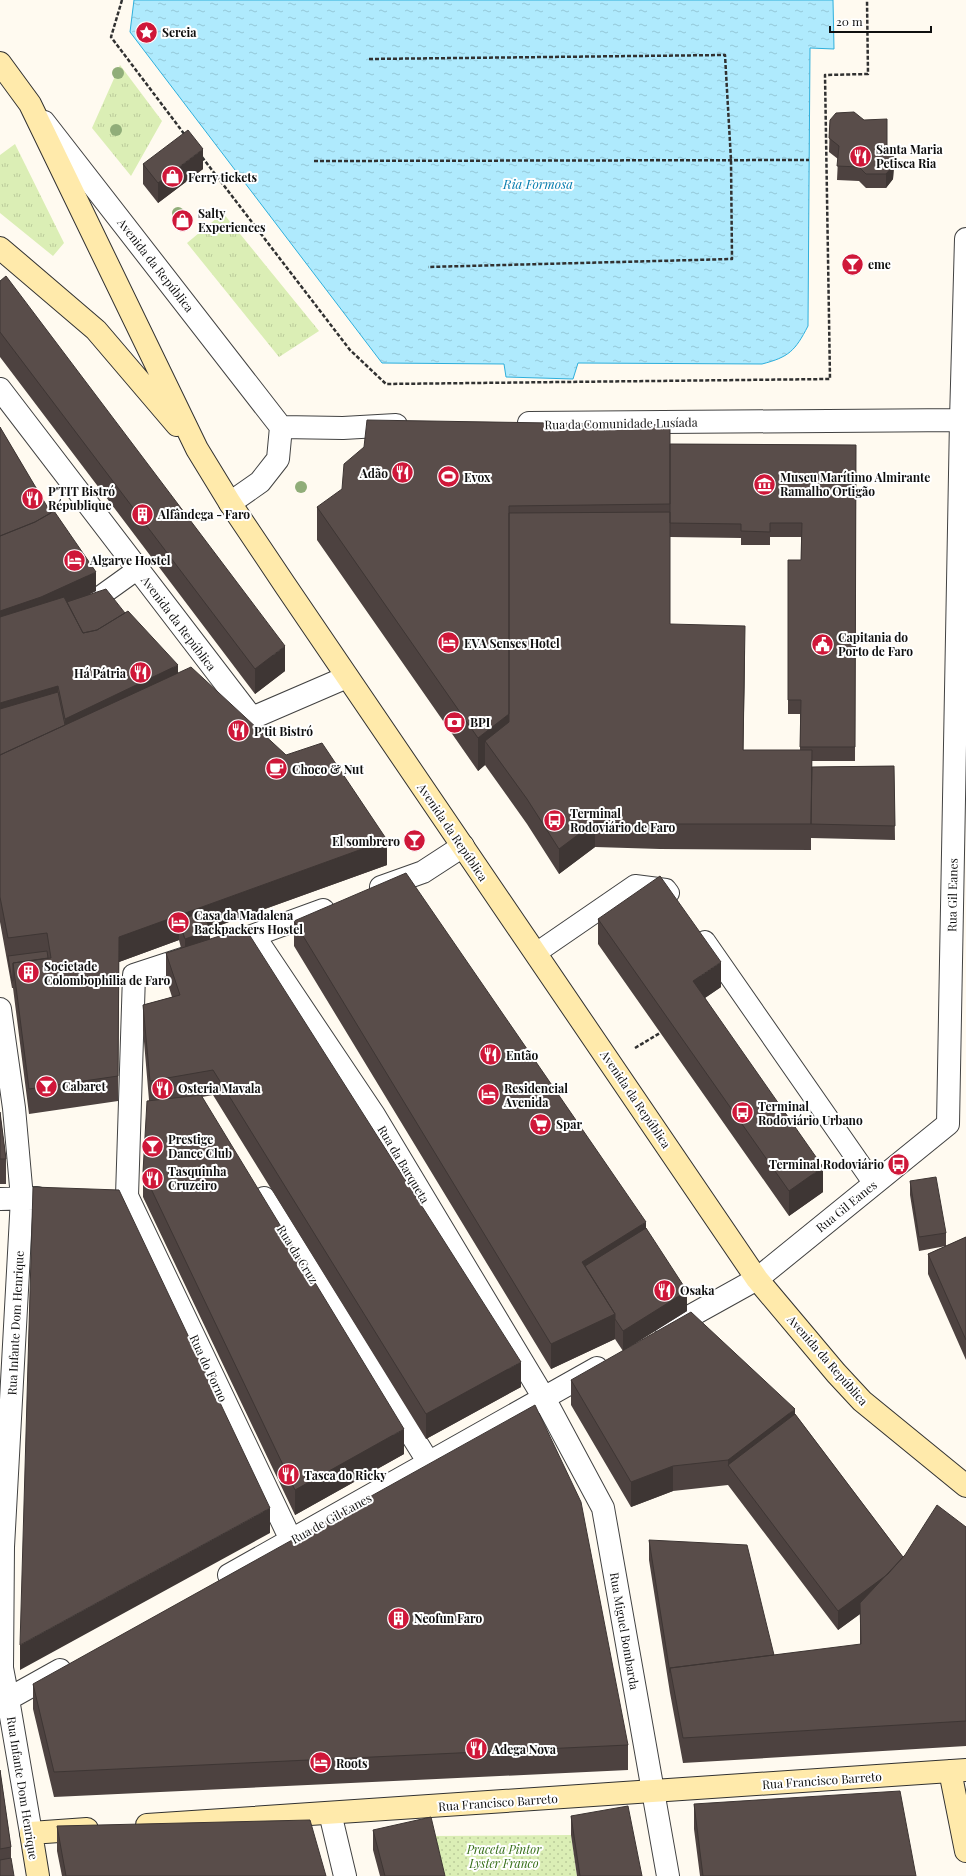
<svg xmlns="http://www.w3.org/2000/svg" width="966" height="1876" viewBox="0 0 966 1876" font-family="'Playfair Display',serif">
  <style>
    .grass { fill: url(#grass-tufts) }
    .park { fill: url(#park-dots) }
    .water { fill: url(#water-ripples); stroke: #2eafdc }
    .lines { fill: none; stroke-linecap: round; stroke-linejoin: round }
    .lane-casing { stroke: #424242; stroke-width: 22 }
    .street-casing { stroke: #424242; stroke-width: 24 }
    .secondary-casing { stroke: #313131; stroke-width: 24 }
    .path { stroke: #313131; stroke-width: 2.5; stroke-dasharray: 4 2; stroke-linecap: butt }
    .lane { stroke: #fff; stroke-width: 20 }
    .street { stroke: #fff; stroke-width: 22 }
    .secondary { stroke: #ffeaab; stroke-width: 22 }
    .tree { fill: #90ad79 }
    .wall { fill: #4d4240; fill-rule: evenodd }
    .shaded-wall { fill: #3e3634 }
    .building { fill: #594d4a; stroke: #3e3634 }
    .labels { text-anchor: middle; dominant-baseline: central; stroke-width: 4; stroke-linejoin: round; paint-order: stroke }
    .poi-label { font-size: 12px; font-weight: bold; fill: #0f0f0f; stroke: #fff; text-anchor: start }
    .street-label { font-size: 12px; fill: #0f0f0f; stroke: #fff }
    .park-label { font-size: 12px; font-style: italic; fill: #356e17; stroke: #fff }
    .water-label { font-size: 13px; font-style: italic; fill: #097eaf; stroke: #fff }
  </style>
  <defs>
    <pattern id="grass-tufts" width="24" height="20" patternUnits="userSpaceOnUse"><rect width="24" height="20" fill="#dbeeb5"/><path d="M3 7l-1-3M5 7V3M7 7l1-3M15 17l-1-3M17 17v-4M19 17l1-3" fill="none" stroke="#bbcb9a"/></pattern>
    <pattern id="park-dots" width="8" height="8" patternUnits="userSpaceOnUse"><rect width="8" height="8" fill="#dbeeb5"/><path d="M2 2h.1M6 6h.1" fill="none" stroke="#bbcb9a" stroke-width="1.8" stroke-linecap="round"/></pattern>
    <pattern id="water-ripples" width="26" height="14" patternUnits="userSpaceOnUse"><rect width="26" height="14" fill="#afeafd"/><path d="M2 4q2-2 4 0t4 0M15 11q2-2 4 0t4 0" fill="none" stroke="#95c8d8"/></pattern>
  </defs>
  <rect width="100%" height="100%" fill="#fffaf0"/>
  <path class="grass" d="M120 65 162 121 131 176 92 128Z
    M15 144 64 243 53 256 0 213V155Z
    M223 213 319 331 279 357 187 243Z"/>
  <path class="park" d="M571 1835 577 1876H441L431 1836Z"/>
  <path class="water" d="M134 0H833L834 49 810 48 808 326C795 351 789 357 762 364L578 363 573 379 506 377 504 364 382 363 130 32Z"/>
  <g class="lines">
    <defs>
      <path id="lane" d="M85 603 99 597 138 569
        M705 941 874 1184
        M536 953 635 885 666 889 669 893"/>
      <path id="street" d="M44 122 281 427
        M0 389 252 718 347 677
        M529 423 961 420
        M281 427 343 428 396 425
        M230 503 260 482 278 459 281 427
        M381 887 423 872 463 846
        M254 936 374 1115 544 1398 603 1508 668 1876
        M241 940 323 910
        M195 955 134 975 127 1196 291 1540
        M0 1009 14 1108 22 1198 3 1547 2 1668 8 1699 31 1833
        M264 1198 429 1463
        M0 1199 37 1198
        M667 1329 757 1279 948 1124 961 420 966 239
        M229 1575 597 1368
        M8 1699 60 1670
        M330 1813 345 1876"/>
      <path id="secondary" d="M0 63 30 104 197 449 230 503 285 585 757 1279 836 1373 862 1401 966 1486
        M0 248 96 330 177 425
        M950 1771 966 1851
        M147 1825 966 1770
        M38 1876 31 1833 87 1829"/>
    </defs>
    <use href="#lane" class="lane-casing"/>
    <use href="#street" class="street-casing"/>
    <use href="#secondary" class="secondary-casing"/>
    <path class="path" d="M122 0 111 37 185 135
      M369 59 725 55 731 160 732 259 428 267
      M202 157 350 350 386 384 830 379 825 75 868 74 867 0
      M314 161 809 160
      M635 1048 660 1033"/>
    <use href="#lane" class="lane"/>
    <use href="#street" class="street"/>
    <use href="#secondary" class="secondary"/>
  </g>
  <g class="tree">
    <circle cx="118" cy="73" r="6"/>
    <circle cx="116" cy="130" r="6"/>
    <circle cx="178" cy="213" r="6"/>
    <circle cx="301" cy="487" r="6"/>
  </g>
  <path class="wall" d="M830 120 887 146 894 165 893 179 886 188H866L859 181 837 180 838 159 829 152Z
    M143 164 203 169 158 203 143 184Z
    M0 281 285 671 255 694 0 357Z
    M0 427 96 591 90 594 125 613 178 673 387 865 210 929V939L521 1387 426 1439 213 1095 202 1097 404 1454 295 1515 143 1197V1172L149 1100 143 1030V1005L172 997 166 978V953L181 948 179 940 119 962 118 1101 29 1114 13 988H12L0 922Z
    M670 444 856 445 855 761H812V767L894 766 895 840 811 838V850L660 849 595 847 559 874 527 824 485 765 478 771 317 540V507ZM670 537 741 538V545H770V537H801V560L788 700V714H800V750H743L745 651 670 624Z
    M598 919 721 987 705 998 823 1192 789 1216 598 944Z
    M294 921 646 1228 687 1311 623 1351 615 1339 551 1369 294 946Z
    M0 1112 6 1159V1184H0Z
    M910 1181 946 1233V1246L966 1237V1360L928 1274V1254L946 1246 919 1251 910 1195Z
    M571 1380 795 1414 903 1557 966 1527V1746L683 1763 670 1693 649 1560V1540L774 1655 860 1645V1614L838 1630 728 1485 673 1491 631 1507 571 1405Z
    M33 1684 628 1745V1770L54 1797 33 1709Z
    M0 1770 11 1847V1858L0 1876Z
    M694 1804 916 1876H700L694 1829Z
    M571 1816 642 1876H577L571 1835Z
    M57 1826 326 1876H62L57 1851Z
    M373 1830 445 1876H380L373 1850Z"/>
  <path class="shaded-wall" d="M203 149V169L158 203V183Z
    M894 151V165L893 179 886 188V174Z
    M96 572V591L66 606 0 630V611Z
    M745 626V651L743 775V750Z
    M285 646V671L255 694V669Z
    M178 665V684L65 725V719Z
    M58 686V706L0 723V703Z
    M509 714V747L485 741V765L478 771V738Z
    M595 822V847L559 874V849Z
    M387 840V865L184 938 179 920V940L119 962 118 1101 119 937Z
    M210 930V949L185 959V939Z
    M721 962V987L693 1006V981Z
    M823 1167V1192L789 1216V1191Z
    M646 1222V1247L591 1282 582 1262Z
    M687 1291V1311L623 1351V1331Z
    M615 1314V1339L551 1369V1344Z
    M521 1362V1387L426 1439V1414Z
    M795 1409V1434L728 1465V1460Z
    M404 1429V1454L295 1515V1490Z
    M673 1466V1491L631 1507V1482Z
    M270 1508V1533L20 1670V1645Z
    M905 1560 860 1603V1614L838 1630V1611Z"/>
  <path class="building" d="M854 112 864 120 887 119V146L894 151 893 166 886 174H866L859 167 837 166 839 146 829 138 830 120 836 113Z
    M188 130 203 149 158 183 143 164Z
    M6 276 285 646 255 669 0 332V281Z
    M367 420 670 425V504L509 506V714L478 738 317 507 342 489 344 464 364 447Z
    M0 427 51 513 35 522 0 536Z
    M670 444 856 445 855 747H800L801 700H788V560H801L802 523H770V532L741 531V524L670 523Z
    M54 511 96 572 41 597 0 611V536L35 522Z
    M670 512V624L745 626 743 750H812L811 824H660L595 822 559 849 527 799 485 741 509 722V513Z
    M106 589 125 613 97 630 83 633 67 602Z
    M64 597 83 633 97 630 128 611 178 665 65 719 58 686 0 703V617Z
    M191 667 286 755 322 743 387 840 119 937 118 1076 29 1089 13 963 51 958 47 933 8 938 0 897V755Z
    M58 692 65 725 0 755V709Z
    M894 766 895 826 811 824 812 767Z
    M406 873 646 1222 582 1262 615 1314 551 1344 294 921Z
    M660 876 721 962 693 981 823 1167 789 1191 598 919Z
    M203 912 210 930 185 939 179 920Z
    M245 928 521 1362 426 1414 213 1070 150 1081 143 1005 180 995 166 953Z
    M47 951 48 958 13 963V981H12L8 956Z
    M201 1095 404 1429 295 1490 143 1172 147 1101Z
    M0 1112 6 1159H0Z
    M936 1177 946 1233 919 1237 910 1181Z
    M33 1187 119 1190 270 1508 20 1645Z
    M646 1228 687 1291 623 1331 615 1319V1314L585 1266Z
    M966 1237V1340L928 1254Z
    M691 1312 795 1409 728 1460 673 1466 631 1482 571 1380Z
    M535 1405 581 1502 628 1745 54 1772 33 1684Z
    M795 1414 903 1557 888 1574 838 1611 728 1465Z
    M937 1505 966 1527V1721L683 1738 670 1668 861 1644 860 1603 905 1555Z
    M649 1540 747 1545 774 1655 670 1668V1673Z
    M0 1770 11 1847 0 1849Z
    M900 1791 916 1876H703L694 1804Z
    M628 1806 642 1876H580L571 1816Z
    M431 1817 445 1876H385L373 1830Z
    M310 1820 326 1876H66L57 1826Z
    M11 1858 14 1876H0V1860Z"/>
  <defs>
    <symbol id="sight-disc" viewBox="-11 -11 22 22"><circle r="9.5" fill="#cf1739" stroke="#fff"/><path d="M0-6L1.8-2.2L6-1.7L2.9 1.2L3.7 5.4L0 3.3L-3.7 5.4L-2.9 1.2L-6-1.7L-1.8-2.2Z" fill="#fff"/></symbol>
    <symbol id="restaurant-disc" viewBox="-11 -11 22 22"><circle r="9.5" fill="#cf1739" stroke="#fff"/><path d="M-5-6h1v4h1v-4h1v4h1v-4h1v5L-1.5 .5V6h-2V.5L-5-1ZM5-6V6H3V1.5H1.5Q1.5-4 5-6Z" fill="#fff"/></symbol>
    <symbol id="shop-disc" viewBox="-11 -11 22 22"><circle r="9.5" fill="#cf1739" stroke="#fff"/><path d="M-5-2.5h2.3a2.7 3.5 0 0 1 5.4 0H5L5.5 6h-11ZM-1.5-2.5h3a1.5 2.3 0 0 0-3 0Z" fill="#fff"/></symbol>
    <symbol id="bar-disc" viewBox="-11 -11 22 22"><circle r="9.5" fill="#cf1739" stroke="#fff"/><path d="M-6-5H6L.8 .8V4.5H3.5V6h-7V4.5H-.8V.8Z" fill="#fff"/></symbol>
    <symbol id="stadium-disc" viewBox="-11 -11 22 22"><circle r="9.5" fill="#cf1739" stroke="#fff"/><path d="M0-5a6.5 5 0 1 0 0 10a6.5 5 0 1 0 0-10ZM-3.5-1.8h7v3.6h-7Z" fill="#fff"/></symbol>
    <symbol id="museum-disc" viewBox="-11 -11 22 22"><circle r="9.5" fill="#cf1739" stroke="#fff"/><path d="M0-6L6-3V-2H-6V-3ZM-5-1h2V3h-2ZM-1-1h2V3h-2ZM3-1h2V3H3ZM-6 4H6V6H-6Z" fill="#fff"/></symbol>
    <symbol id="building-disc" viewBox="-11 -11 22 22"><circle r="9.5" fill="#cf1739" stroke="#fff"/><path d="M-4-6H4V6H1V3H-1V6H-4ZM-2.5-4.3h1.7v1.8h-1.7ZM.8-4.3h1.7v1.8H.8ZM-2.5-1h1.7V.8h-1.7ZM.8-1h1.7V.8H.8Z" fill="#fff"/></symbol>
    <symbol id="hotel-disc" viewBox="-11 -11 22 22"><circle r="9.5" fill="#cf1739" stroke="#fff"/><path d="M-6-4.5h1.5V1H6V5H4.5V3h-9V5H-6ZM-4 0a1.8 1.8 0 1 1 3.6 0ZM.5 0V-2.5h3Q6-2.5 6 0Z" fill="#fff"/></symbol>
    <symbol id="civic-disc" viewBox="-11 -11 22 22"><circle r="9.5" fill="#cf1739" stroke="#fff"/><path d="M-.6-6.5H3V-4.5H.6V-3L4-1V1h2V6H-6V1h2V-1L-.6-3ZM-1.2 2.5V6h2.4V2.5Z" fill="#fff"/></symbol>
    <symbol id="bank-disc" viewBox="-11 -11 22 22"><circle r="9.5" fill="#cf1739" stroke="#fff"/><path d="M-6-4H6V4H-6ZM0-2.3a2.3 2.3 0 1 0 0 4.6a2.3 2.3 0 1 0 0-4.6Z" fill="#fff"/></symbol>
    <symbol id="cafe-disc" viewBox="-11 -11 22 22"><circle r="9.5" fill="#cf1739" stroke="#fff"/><path d="M-5.5-4.5H6V0H3Q3 3.5 0 3.5H-2.5Q-5.5 3.5-5.5 0ZM3-3.2v2h1.7v-2ZM-6 4.5H4V6H-6Z" fill="#fff"/></symbol>
    <symbol id="bus-disc" viewBox="-11 -11 22 22"><circle r="9.5" fill="#cf1739" stroke="#fff"/><path d="M-5-6H5V4H4V6H2V4H-2V6H-4V4H-5ZM-3.5-4V0h7V-4ZM-3.5 1.2v1.5H-2V1.2ZM2 1.2v1.5H3.5V1.2Z" fill="#fff"/></symbol>
    <symbol id="supermarket-disc" viewBox="-11 -11 22 22"><circle r="9.5" fill="#cf1739" stroke="#fff"/><path d="M-6-5.5h2.5l.6 2H6L4.5 2H-2.5L-4.4-4H-6ZM-1.5 3.2a1.3 1.3 0 1 0 .1 0ZM3 3.2a1.3 1.3 0 1 0 .1 0Z" fill="#fff"/></symbol>
  </defs>
  <g fill-rule="evenodd">
    <use href="#sight-disc" x="134" y="20" width="25" height="25"/>
    <use href="#restaurant-disc" x="848" y="144" width="25" height="25"/>
    <use href="#shop-disc" x="160" y="164" width="25" height="25"/>
    <use href="#shop-disc" x="170" y="208" width="25" height="25"/>
    <use href="#bar-disc" x="840" y="252" width="25" height="25"/>
    <use href="#restaurant-disc" x="390" y="460" width="25" height="25"/>
    <use href="#stadium-disc" x="436" y="464" width="25" height="25"/>
    <use href="#museum-disc" x="752" y="472" width="25" height="25"/>
    <use href="#restaurant-disc" x="20" y="486" width="25" height="25"/>
    <use href="#building-disc" x="130" y="502" width="25" height="25"/>
    <use href="#hotel-disc" x="62" y="548" width="25" height="25"/>
    <use href="#hotel-disc" x="436" y="630" width="25" height="25"/>
    <use href="#civic-disc" x="810" y="632" width="25" height="25"/>
    <use href="#restaurant-disc" x="128" y="660" width="25" height="25"/>
    <use href="#bank-disc" x="442" y="710" width="25" height="25"/>
    <use href="#restaurant-disc" x="226" y="718" width="25" height="25"/>
    <use href="#cafe-disc" x="264" y="756" width="25" height="25"/>
    <use href="#bus-disc" x="542" y="808" width="25" height="25"/>
    <use href="#bar-disc" x="402" y="828" width="25" height="25"/>
    <use href="#hotel-disc" x="166" y="910" width="25" height="25"/>
    <use href="#building-disc" x="16" y="960" width="25" height="25"/>
    <use href="#restaurant-disc" x="478" y="1042" width="25" height="25"/>
    <use href="#bar-disc" x="34" y="1074" width="25" height="25"/>
    <use href="#restaurant-disc" x="150" y="1076" width="25" height="25"/>
    <use href="#hotel-disc" x="476" y="1082" width="25" height="25"/>
    <use href="#bus-disc" x="730" y="1100" width="25" height="25"/>
    <use href="#supermarket-disc" x="528" y="1112" width="25" height="25"/>
    <use href="#bar-disc" x="140" y="1134" width="25" height="25"/>
    <use href="#bus-disc" x="886" y="1152" width="25" height="25"/>
    <use href="#restaurant-disc" x="140" y="1166" width="25" height="25"/>
    <use href="#restaurant-disc" x="652" y="1278" width="25" height="25"/>
    <use href="#restaurant-disc" x="276" y="1462" width="25" height="25"/>
    <use href="#building-disc" x="386" y="1606" width="25" height="25"/>
    <use href="#restaurant-disc" x="464" y="1736" width="25" height="25"/>
    <use href="#hotel-disc" x="308" y="1750" width="25" height="25"/>
  </g>
  <g class="labels">
    <g class="poi-label">
      <text x="162" y="32">Sereia</text>
      <text x="876" y="149">Santa Maria<tspan x="876" dy="14">Petisca Ria</tspan></text>
      <text x="188" y="177">Ferry tickets</text>
      <text x="198" y="213">Salty<tspan x="198" dy="14">Experiences</tspan></text>
      <text x="868" y="264">eme</text>
      <text x="388" y="473" text-anchor="end">Adão</text>
      <text x="464" y="477">Evox</text>
      <text x="780" y="477">Museu Marítimo Almirante<tspan x="780" dy="14">Ramalho Ortigão</tspan></text>
      <text x="48" y="491">P'TIT Bistró<tspan x="48" dy="14">République</tspan></text>
      <text x="158" y="514">Alfândega - Faro</text>
      <text x="90" y="560">Algarve Hostel</text>
      <text x="838" y="637">Capitania do<tspan x="838" dy="14">Porto de Faro</tspan></text>
      <text x="464" y="643">EVA Senses Hotel</text>
      <text x="126" y="673" text-anchor="end">Há Pátria</text>
      <text x="470" y="722">BPI</text>
      <text x="254" y="731">P'tit Bistró</text>
      <text x="292" y="769">Choco &amp; Nut</text>
      <text x="570" y="813">Terminal<tspan x="570" dy="14">Rodoviário de Faro</tspan></text>
      <text x="400" y="841" text-anchor="end">El sombrero</text>
      <text x="194" y="915">Casa da Madalena<tspan x="194" dy="14">Backpackers Hostel</tspan></text>
      <text x="44" y="966">Societade<tspan x="44" dy="14">Colombophilia de Faro</tspan></text>
      <text x="506" y="1055">Então</text>
      <text x="62" y="1086">Cabaret</text>
      <text x="178" y="1088">Osteria Mavala</text>
      <text x="504" y="1088">Residencial<tspan x="504" dy="14">Avenida</tspan></text>
      <text x="758" y="1106">Terminal<tspan x="758" dy="14">Rodoviário Urbano</tspan></text>
      <text x="556" y="1124">Spar</text>
      <text x="168" y="1139">Prestige<tspan x="168" dy="14">Dance Club</tspan></text>
      <text x="884" y="1164" text-anchor="end">Terminal Rodoviário</text>
      <text x="168" y="1171">Tasquinha<tspan x="168" dy="14">Cruzeiro</tspan></text>
      <text x="680" y="1290">Osaka</text>
      <text x="304" y="1475">Tasca do Ricky</text>
      <text x="414" y="1618">Neofun Faro</text>
      <text x="492" y="1749">Adega Nova</text>
      <text x="336" y="1763">Roots</text>
    </g>
    <g class="street-label">
      <text transform="translate(156 265) rotate(52)">Avenida da República</text>
      <text transform="translate(621 423) rotate(-1)">Rua da Comunidade Lusíada</text>
      <text transform="translate(179 623) rotate(53)">Avenida da República</text>
      <text transform="translate(453 832) rotate(56)">Avenida da República</text>
      <text transform="translate(952 895) rotate(-89)">Rua Gil Eanes</text>
      <text transform="translate(636 1099) rotate(56)">Avenida da República</text>
      <text transform="translate(404 1164) rotate(59)">Rua da Barqueta</text>
      <text transform="translate(846 1206) rotate(-39)">Rua Gil Eanes</text>
      <text transform="translate(298 1254) rotate(58)">Rua da Cruz</text>
      <text transform="translate(15 1323) rotate(-87)">Rua Infante Dom Henrique</text>
      <text transform="translate(828 1360) rotate(49)">Avenida da República</text>
      <text transform="translate(209 1368) rotate(65)">Rua do Forno</text>
      <text transform="translate(331 1518) rotate(-29)">Rua de Gil Eanes</text>
      <text transform="translate(625 1631) rotate(80)">Rua Miguel Bombarda</text>
      <text transform="translate(822 1780) rotate(-4)">Rua Francisco Barreto</text>
      <text transform="translate(23 1788) rotate(81)">Rua Infante Dom Henrique</text>
      <text transform="translate(498 1802) rotate(-4)">Rua Francisco Barreto</text>
    </g>
    <g class="park-label">
      <text x="504" y="1849">Praceta Pintor<tspan x="504" dy="14">Lyster Franco</tspan></text>
    </g>
    <g class="water-label">
      <text x="538" y="183">Ria Formosa</text>
    </g>
  </g>
  <path d="M830 26v6h101v-6" fill="none" stroke="#0f0f0f" stroke-width="2"/>
  <text x="836" y="26" font-size="12" fill="#0f0f0f" stroke="#ffffff" stroke-width="3" paint-order="stroke">20 m</text>
</svg>
